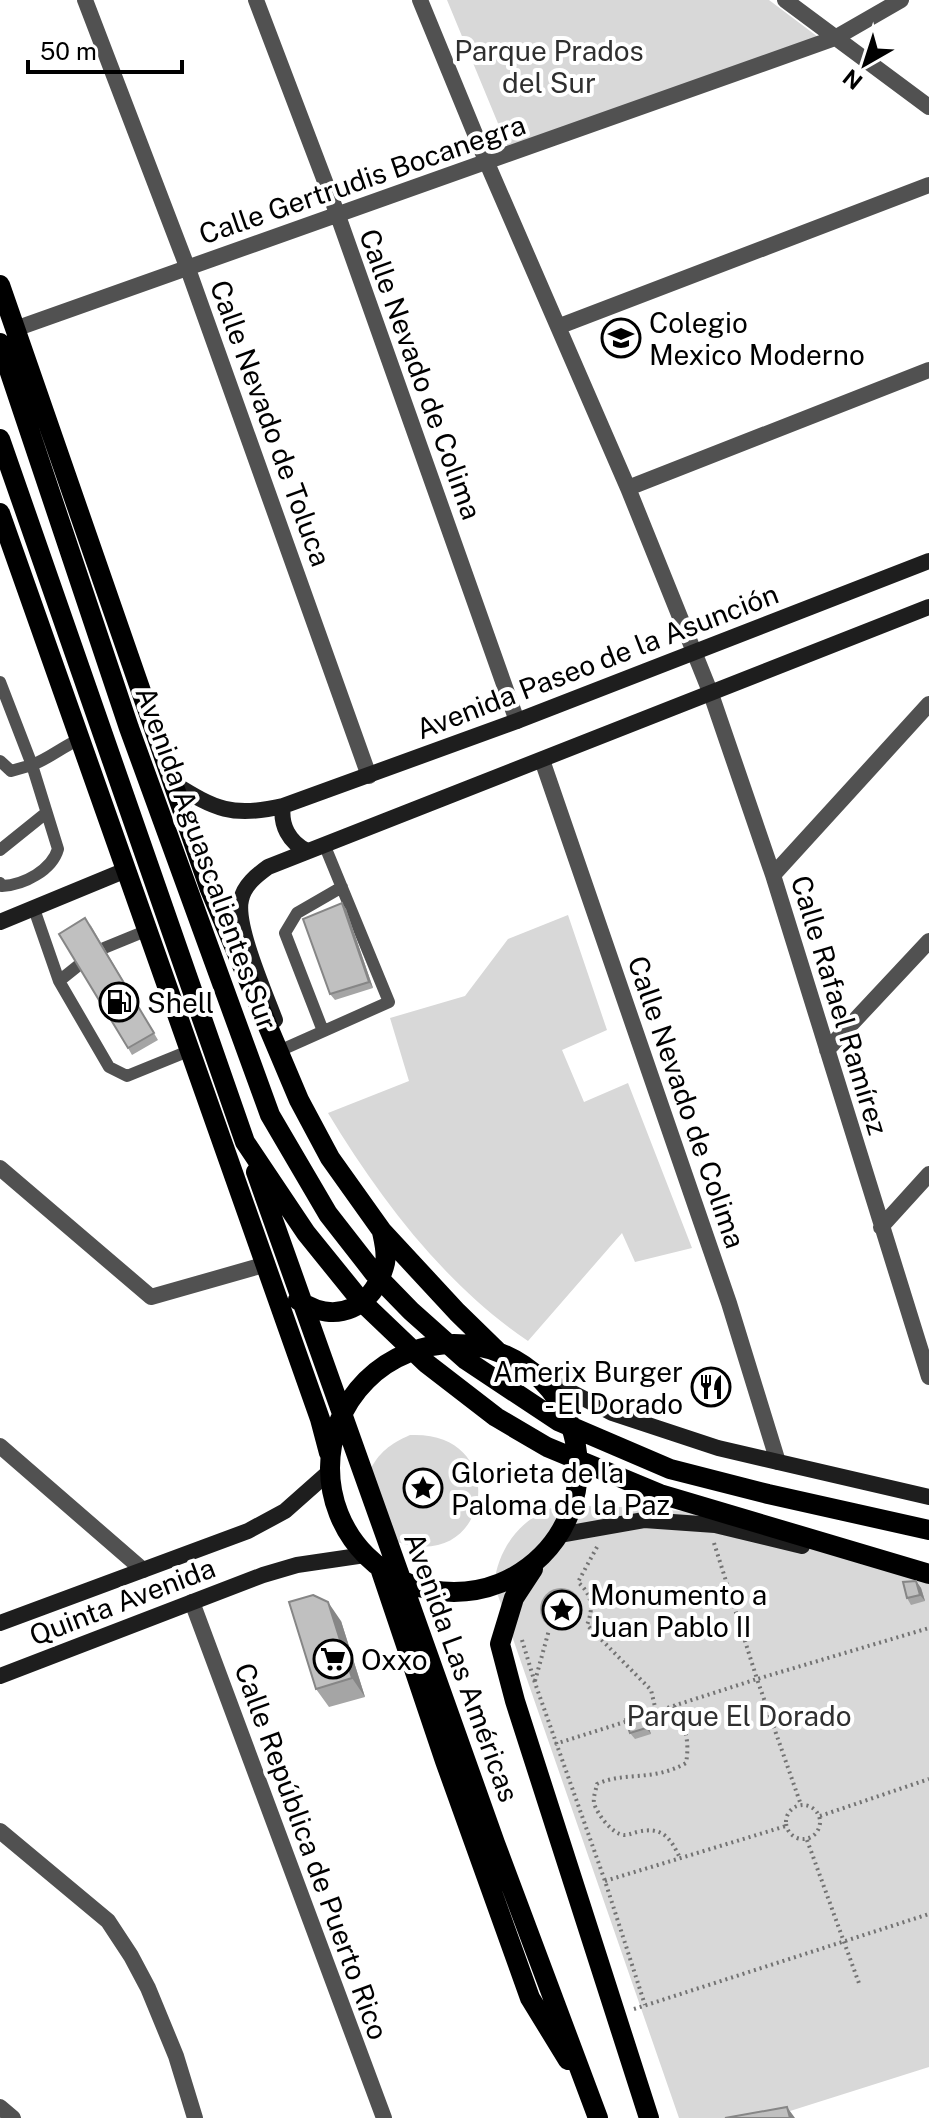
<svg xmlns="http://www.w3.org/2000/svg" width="929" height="2118" viewBox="0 0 929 2118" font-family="'Public Sans',sans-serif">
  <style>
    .green { fill: #d8d8d8 }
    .water { fill: #9f9f9f }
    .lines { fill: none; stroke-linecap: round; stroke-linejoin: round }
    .path { stroke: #737373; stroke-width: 4; stroke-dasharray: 2 4; stroke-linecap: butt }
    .lane { stroke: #515151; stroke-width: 12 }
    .street { stroke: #515151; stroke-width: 16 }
    .secondary { stroke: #1e1e1e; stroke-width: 16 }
    .primary { stroke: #000; stroke-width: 20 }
    .wall { fill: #a5a5a5 }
    .shaded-wall { fill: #868686 }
    .building { fill: #c0c0c0; stroke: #868686; stroke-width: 2 }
    .labels { text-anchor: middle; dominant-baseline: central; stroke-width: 8; stroke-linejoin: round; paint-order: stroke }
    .park-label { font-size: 28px; fill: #2f2f2f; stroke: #fff }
    .street-label { font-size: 28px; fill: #000; stroke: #fff }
    .poi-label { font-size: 28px; fill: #000; stroke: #fff; text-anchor: start }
  </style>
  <rect width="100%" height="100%" fill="#fff"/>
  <path class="green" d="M447 0H769L822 40 509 150Z
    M568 915 607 1030 562 1050 584 1102 628 1083 692 1248 635 1262 622 1233 528 1341C444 1284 380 1199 328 1113L409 1081 390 1018 465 996 508 939Z
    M410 1435C515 1430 491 1580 392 1540L369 1472C379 1452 390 1444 410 1435Z
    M603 1506 700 1512 929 1582V2067L768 2118H679L494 1584C498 1552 516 1524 546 1510 561 1504 586 1507 603 1506Z"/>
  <path class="water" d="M540 1609a21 21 0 1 1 42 0a21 21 0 1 1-42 0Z"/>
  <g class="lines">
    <path class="path" d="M714 1543 757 1679 929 1628
      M597 1547 578 1582C592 1595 594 1607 587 1625L651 1690 656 1711
      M522 1640 535 1683 605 1881 645 2005
      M535 1681 549 1630
      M674 1706C685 1725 690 1741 686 1763 653 1782 625 1771 597 1784 596 1790 593 1797 594 1803 597 1814 612 1834 624 1835 629 1835 633 1833 637 1832 662 1826 670 1837 680 1858
      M639 1717 757 1679 801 1805
      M555 1744 631 1720
      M786 1822a17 17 0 1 1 34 0a17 17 0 1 1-34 0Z
      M820 1816 929 1779
      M807 1840 860 1986
      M605 1881 786 1826
      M634 2009 929 1914"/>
    <path class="lane" d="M0 682 32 765C50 758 62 747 80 739
      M0 761 11 771 32 765 58 849C52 870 24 885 2 886L0 883
      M0 850 46 813
      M34 909 59 981 109 1067 127 1076 191 1050
      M104 948 148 930
      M59 981 79 965
      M323 1031 285 933 297 913 342 887
      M279 1051 389 1002 324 844"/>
    <path class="street" d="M85 0 188 269 369 776
      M256 0 337 213 517 721
      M420 0 487 163 628 488 711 694 773 875 929 1377
      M785 0 929 107
      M560 326 929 185
      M15 329 835 38 901 0
      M628 488 929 370
      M542 760 729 1303 778 1462
      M773 875 929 704
      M827 1050 929 941
      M0 1168 151 1297 267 1264
      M881 1227 929 1174
      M0 1446 143 1570
      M192 1602 384 2118
      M0 1831 108 1921 131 1956 148 1988 176 2056 195 2118
      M0 2107 13 2118"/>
    <path class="secondary" d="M173 783C215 809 232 818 283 806L517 721 929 561
      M283 806C280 825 289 842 307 851
      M0 922 126 870
      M275 1020C265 993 235 925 241 900 244 885 257 875 268 867L929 607
      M536 1374 612 1413 718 1448 929 1497
      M559 1535 644 1520 715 1525 802 1546
      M0 1623 248 1531 285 1511 329 1472
      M0 1676 263 1575 297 1565 365 1555"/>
    <path class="primary" d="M0 285 209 887 299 1100 330 1158 382 1231 457 1312 497 1351
      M0 343 129 728 270 1115 328 1214 374 1273 411 1311 466 1360 558 1421 670 1469 768 1494 929 1530
      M0 439 245 1142 306 1233 361 1301 426 1363 496 1417 547 1447 660 1494 929 1574
      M0 513 320 1419 329 1453
      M256 1172 495 1843 598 2118
      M298 1300C336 1326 374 1308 385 1263 387 1253 384 1241 382 1232
      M330 1468a124 124 0 1 1 248 0a124 124 0 1 1-248 0Z
      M380 1568 445 1761 530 1998 568 2060
      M533 1569 514 1598 500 1644 515 1701 649 2118"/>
  </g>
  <path class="wall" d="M342 903 346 909 373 988 335 1000 330 994Z
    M90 924 158 1040 132 1055 128 1048Z
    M916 1581 921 1588 925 1601 911 1605 907 1598Z
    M341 1621 365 1697 329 1707 316 1689Z
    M646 1720 651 1734 635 1739 630 1733Z"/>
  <path class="shaded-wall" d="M342 903 346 909 373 988 369 982Z
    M916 1581 921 1588 925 1601 920 1595Z
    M328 1602 341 1621 365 1697 352 1678Z
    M642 1713 646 1720 651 1734 646 1728Z
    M787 2107 795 2118H790Z"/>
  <path class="building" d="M342 903 369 982 330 994 303 919Z
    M85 918 154 1033 128 1048 59 934Z
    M916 1581 920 1595 907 1598 903 1582Z
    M313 1595 328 1602 352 1678 316 1689 289 1602Z
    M642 1713 646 1728 630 1733 625 1719Z
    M787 2107 790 2118H725Z"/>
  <defs>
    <symbol id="school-ring" viewBox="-11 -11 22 22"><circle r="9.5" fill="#fff" stroke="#000" stroke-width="1.5"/><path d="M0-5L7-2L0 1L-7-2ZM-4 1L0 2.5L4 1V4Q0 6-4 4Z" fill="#000"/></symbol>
    <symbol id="fuel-ring" viewBox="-11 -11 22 22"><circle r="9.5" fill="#fff" stroke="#000" stroke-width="1.5"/><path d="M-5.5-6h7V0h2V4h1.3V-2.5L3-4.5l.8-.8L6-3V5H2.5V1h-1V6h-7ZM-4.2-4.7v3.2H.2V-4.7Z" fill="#000"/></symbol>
    <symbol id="restaurant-ring" viewBox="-11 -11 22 22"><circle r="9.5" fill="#fff" stroke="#000" stroke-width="1.5"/><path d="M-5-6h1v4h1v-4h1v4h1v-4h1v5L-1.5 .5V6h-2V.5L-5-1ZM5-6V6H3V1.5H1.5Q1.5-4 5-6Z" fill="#000"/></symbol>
    <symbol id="sight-ring" viewBox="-11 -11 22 22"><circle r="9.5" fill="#fff" stroke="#000" stroke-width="1.5"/><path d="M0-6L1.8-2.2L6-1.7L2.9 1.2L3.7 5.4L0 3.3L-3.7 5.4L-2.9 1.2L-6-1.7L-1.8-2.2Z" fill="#000"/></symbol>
    <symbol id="supermarket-ring" viewBox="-11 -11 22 22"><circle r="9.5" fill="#fff" stroke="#000" stroke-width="1.5"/><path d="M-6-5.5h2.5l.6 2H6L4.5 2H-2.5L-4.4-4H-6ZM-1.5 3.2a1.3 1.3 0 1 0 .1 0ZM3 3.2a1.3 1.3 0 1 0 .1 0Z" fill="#000"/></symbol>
  </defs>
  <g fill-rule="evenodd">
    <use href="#school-ring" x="599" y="316" width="44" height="44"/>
    <use href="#fuel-ring" x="97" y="980" width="44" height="44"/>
    <use href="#restaurant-ring" x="689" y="1365" width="44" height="44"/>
    <use href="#sight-ring" x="401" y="1466" width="44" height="44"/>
    <use href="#sight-ring" x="540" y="1588" width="44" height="44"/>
    <use href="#supermarket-ring" x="311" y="1637" width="44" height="44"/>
  </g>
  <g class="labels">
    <g class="park-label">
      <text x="549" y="50">Parque Prados<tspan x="549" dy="32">del Sur</tspan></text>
      <text x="739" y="1715">Parque El Dorado</text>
    </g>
    <g class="street-label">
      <text transform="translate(362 179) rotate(-19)">Calle Gertrudis Bocanegra</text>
      <text transform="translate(421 374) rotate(70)">Calle Nevado de Colima</text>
      <text transform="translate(271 423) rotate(70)">Calle Nevado de Toluca</text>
      <text transform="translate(597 661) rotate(-21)">Avenida Paseo de la Asunción</text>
      <text transform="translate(207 858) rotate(70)">Avenida Aguascalientes Sur</text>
      <text transform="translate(840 1005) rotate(73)">Calle Rafael Ramírez</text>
      <text transform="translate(687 1102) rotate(71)">Calle Nevado de Colima</text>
      <text transform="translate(122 1601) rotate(-21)">Quinta Avenida</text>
      <text transform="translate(462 1667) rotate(70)">Avenida Las Américas</text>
      <text transform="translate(312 1851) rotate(70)">Calle República de Puerto Rico</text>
    </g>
    <g class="poi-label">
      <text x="649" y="322">Colegio<tspan x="649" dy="32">Mexico Moderno</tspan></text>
      <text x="147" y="1002">Shell</text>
      <text x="683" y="1371" text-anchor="end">Amerix Burger<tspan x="683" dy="32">- El Dorado</tspan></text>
      <text x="451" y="1472">Glorieta de la<tspan x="451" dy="32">Paloma de la Paz</tspan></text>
      <text x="590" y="1594">Monumento a<tspan x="590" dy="32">Juan Pablo II</tspan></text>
      <text x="361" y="1659">Oxxo</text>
    </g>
  </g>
  <g transform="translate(865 64) rotate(219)" stroke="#ffffff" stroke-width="6" paint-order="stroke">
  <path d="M0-6L14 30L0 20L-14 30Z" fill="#000000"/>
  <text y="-12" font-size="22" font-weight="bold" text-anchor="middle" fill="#000000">N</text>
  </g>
  <path d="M28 60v12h154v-12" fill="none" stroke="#000000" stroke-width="4"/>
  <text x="40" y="60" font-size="24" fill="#000000" stroke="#ffffff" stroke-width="6" paint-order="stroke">50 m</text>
</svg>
